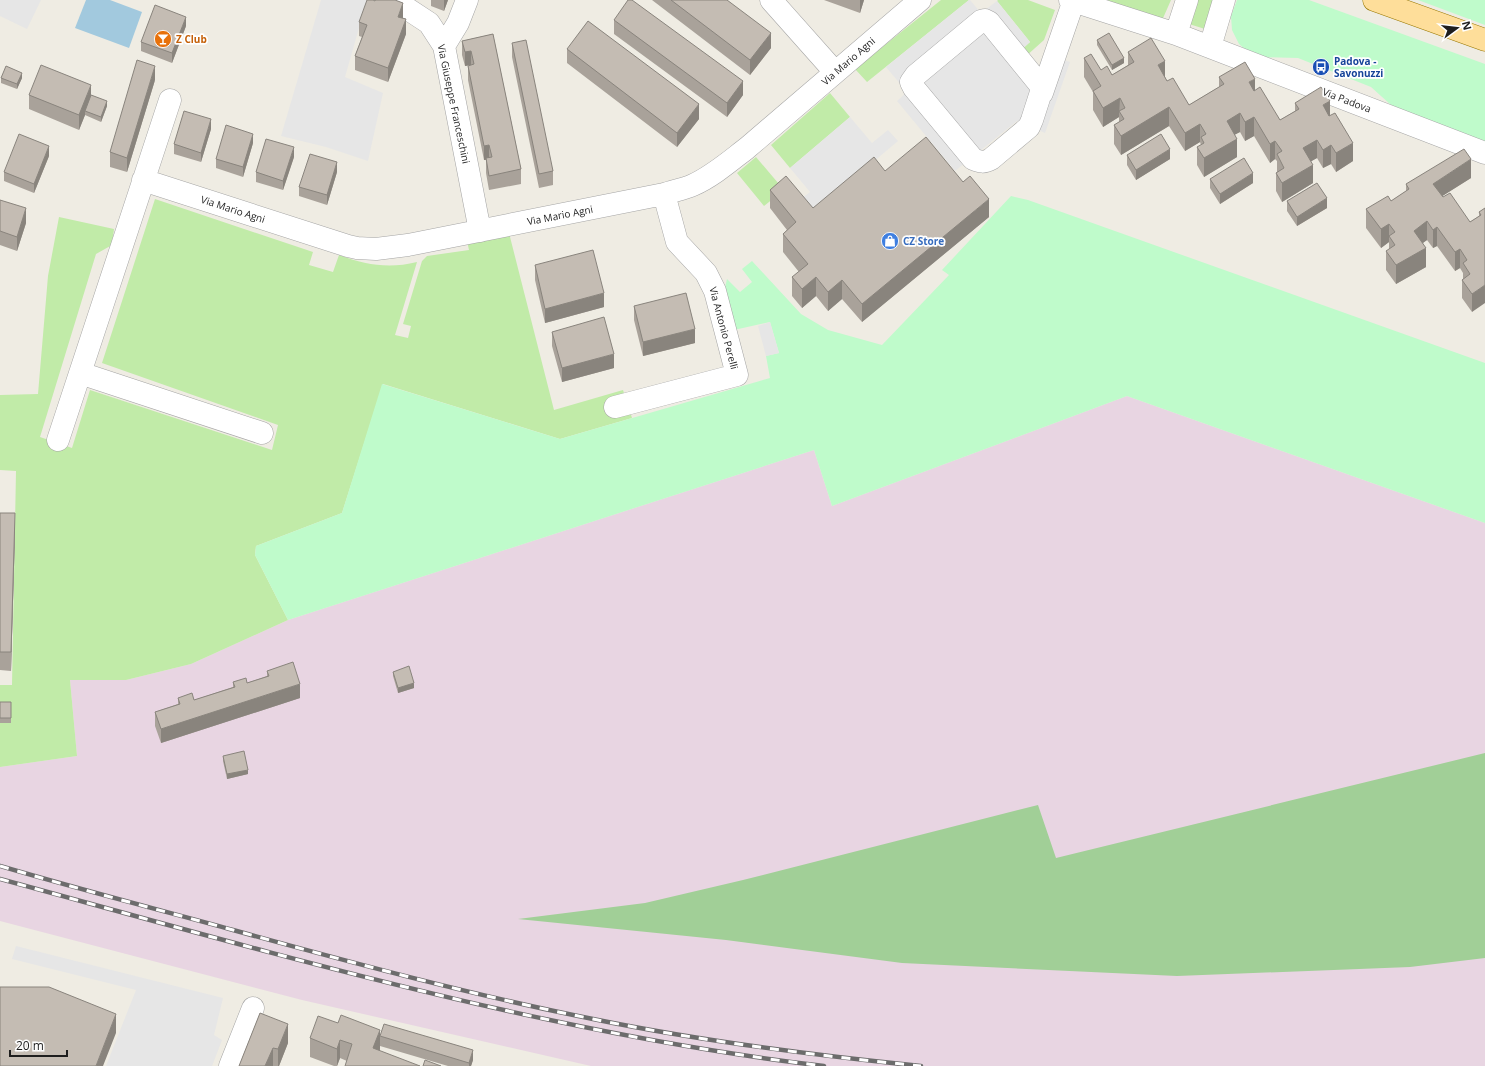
<svg xmlns="http://www.w3.org/2000/svg" width="1485" height="1066" viewBox="0 0 1485 1066" font-family="'Open Sans',sans-serif">
  <style>
    .industrial { fill: #e8d5e2 }
    .grass { fill: #c1eba8 }
    .forest { fill: #a1cf97 }
    .park { fill: #bffbcb }
    .parking { fill: #e6e6e6 }
    .water { fill: #a2c9de }
    .lines { fill: none; stroke-linecap: round; stroke-linejoin: round }
    .minor-casing { stroke: #a5a5a5; stroke-width: 23 }
    .major-casing { stroke: #977700; stroke-width: 23 }
    .minor { stroke: #fff; stroke-width: 22 }
    .major { stroke: #fede9a; stroke-width: 22 }
    .rail-casing { stroke: #6c6c6c; stroke-width: 4.5 }
    .rail { stroke: #fff; stroke-width: 3; stroke-dasharray: 9; stroke-linecap: butt }
    .wall { fill: #a9a29a }
    .shaded-wall { fill: #89847d }
    .building { fill: #c4bcb3; stroke: #89847d }
    .labels { text-anchor: middle; dominant-baseline: central; stroke-width: 3.5; stroke-linejoin: round; paint-order: stroke }
    .food-label { font-size: 10px; font-weight: bold; fill: #c56008; stroke: #fff; text-anchor: start }
    .street-label { font-size: 10px; fill: #1e1e1e; stroke: #fff }
    .transit-label { font-size: 10px; font-weight: bold; fill: #164399; stroke: #fff; text-anchor: start }
    .shop-label { font-size: 10px; font-weight: bold; fill: #366cbe; stroke: #fff; text-anchor: start }
  </style>
  <rect width="100%" height="100%" fill="#efece3"/>
  <path class="industrial" d="M1127 396 1485 523V1066H591L302 1000 0 921V767L77 756 70 680H126L191 664 288 620 814 450 832 506Z"/>
  <path class="grass" d="M941 0H969L867 82 855 69Z
    M998 0H1028L1055 10 1044 40 1025 57 1020 51 1030 42 997 1Z
    M1091 0H1171L1160 25Z
    M1197 0H1215L1205 29 1189 24Z
    M830 93 850 117 790 168 771 145Z
    M756 157 784 190 764 206 737 173Z
    M155 199 313 252 309 265 333 272 339 255C366 265 389 269 417 262L395 335 408 338 411 326 403 324 422 261 427 256 469 250 467 241 509 233 554 410 623 390 632 418 560 439 383 384 342 513 256 546 255 555 288 620 191 664 126 680H70L77 756 0 767V685H12L16 471 0 470V395L38 394 48 276 59 217 114 229 112 245 96 254 40 437 72 448 90 390 272 450 278 425 102 363Z"/>
  <path class="forest" d="M1485 753V958L1410 967 1177 976 902 963 726 940 518 919 645 903 743 880 1038 805 1056 858Z"/>
  <path class="park" d="M1237 0H1309L1485 64V147L1401 114 1371 87 1298 58 1254 57 1239 44 1232 30 1231 16Z
    M1418 0H1485V25Z
    M1011 196 1028 200 1485 363V523L1127 396 832 506 814 450 288 620 255 555 256 546 342 513 382 384 560 439 770 378 766 356 779 353 770 322 734 330 724 292 727 279 740 292 752 282 742 269 752 261 801 314 828 330 882 345 949 275 942 270Z"/>
  <path class="parking" d="M0 0H41L27 29 0 16Z
    M321 0H367L345 77 383 93 368 161 326 147 281 136Z
    M969 0H970L981 13 997 1 1030 42 1009 61 1028 85 1064 60 1070 62 1045 133 1017 121 955 171 897 101 907 92 886 67Z
    M850 117 872 143 888 130 898 141 808 217 796 203 810 192 790 168Z
    M770 322 779 353 766 356 758 326Z
    M16 946 223 998 214 1035 222 1040 212 1066H106L136 990 12 959Z"/>
  <path class="water" d="M86 0H110L142 12 129 48 75 28Z"/>
  <g class="lines">
    <defs>
      <path id="minor" d="M394 0 429 23 444 46 480 231
        M771 0 835 72
        M1070 0 1176 34 1485 153
        M985 20 989 22 1041 86 1042 89 1032 120 1029 127 991 159C984 163 980 162 973 159L914 88 911 82 916 75 981 21Z
        M1176 34 1187 0
        M444 46 458 23 467 0
        M1210 47 1224 0
        M1042 93 1074 0
        M143 180 348 246 357 248 376 249 408 245 664 194C673 191 684 189 693 185 713 176 730 161 747 148L920 0
        M80 373 262 433
        M615 407 737 375 715 291 706 273 677 242 664 194
        M58 440 170 100
        M230 1066 253 1008"/>
      <path id="major" d="M1374 0 1485 40"/>
    </defs>
    <use href="#minor" class="minor-casing"/>
    <use href="#major" class="major-casing"/>
    <use href="#minor" class="minor"/>
    <use href="#major" class="major"/>
    <defs>
      <path id="rail" d="M0 866C78 889 156 909 233 930 353 963 472 995 593 1019 701 1041 811 1055 921 1066
        M0 879C272 953 544 1033 824 1066"/>
    </defs>
    <use href="#rail" class="rail-casing"/>
    <use href="#rail" class="rail"/>
  </g>
  <path class="wall" d="M431 0H448L444 11 431 6Z
    M652 0H727L771 48 750 75Z
    M824 0H864L860 13Z
    M403 17V18L406 34 388 82 355 70V56L362 37 359 36V22Z
    M614 20 743 95 727 117 614 34Z
    M186 26 172 63 141 51V42Z
    M493 34 521 169V184L489 190 486 173V160H484L468 80V66L471 65 465 66 462 55V41Z
    M1097 40 1124 63 1112 70 1097 45Z
    M512 43 553 171V185L539 188 512 57Z
    M567 49 699 119 677 147 567 63Z
    M1128 52 1165 77 1167 81 1189 105 1219 87V77L1255 90 1280 120 1295 111V103L1330 116 1353 161 1336 172 1331 164 1323 168 1317 158 1311 161 1313 183 1282 202 1276 191V173L1277 172V161L1275 159 1270 163 1254 136 1245 141 1240 132 1235 134 1237 157 1204 177 1197 165V147L1201 145 1200 142 1185 151 1169 126 1121 155 1114 144V125L1119 122V117L1103 127 1093 110V92L1084 77V58L1101 70 1112 75 1128 65Z
    M1 78H22L17 89 1 83Z
    M155 80 127 172 110 167V152Z
    M29 95H91L107 106 101 122 85 115 79 130 29 109Z
    M211 129 201 162 174 154V144Z
    M253 143 243 177 216 168V159Z
    M1127 155 1170 159 1136 180 1127 165Z
    M49 156 34 193 4 181V172Z
    M294 157 283 190 256 182V172Z
    M885 171 989 217 862 322 842 299 828 311 816 296 802 308 792 296V277L799 272 783 252V234L787 230 770 208V190L813 208Z
    M337 172 327 205 299 196V187Z
    M1471 178 1442 196 1470 222 1479 216V212L1485 208 1472 312 1462 298V280L1463 279V273L1460 268 1455 271 1437 246 1433 248 1427 240 1423 243 1426 267 1396 284 1386 270V251L1389 250V242L1381 248 1366 228V209L1391 201 1406 191V184Z
    M1210 179 1253 183 1220 204 1210 188Z
    M0 200 26 223 17 251 0 245Z
    M1287 201 1327 208 1297 226 1287 211Z
    M535 265 604 307 545 323 535 280Z
    M634 306 695 343 643 356 634 320Z
    M552 332 614 368 562 382 552 346Z
    M0 513 15 532 11 671 0 670Z
    M267 671 300 698 161 743 155 726V712L178 704V698L194 700 233 687V682L247 683 267 676Z
    M393 672 414 688 398 693 393 676Z
    M0 702H11V723H0Z
    M223 756 248 774 227 779 223 761Z
    M260 1013 288 1043 279 1066H239Z
    M338 1023 380 1036 473 1060 471 1066H448L380 1046V1050L347 1061 340 1058 337 1066H334L310 1057V1038Z"/>
  <path class="shaded-wall" d="M444 0H448L444 11Z
    M860 0H864L860 13Z
    M403 3V17L398 31V17Z
    M186 17V26L172 63V53Z
    M406 19V34L388 82V68Z
    M771 33V48L750 75V60Z
    M471 51V65L465 66V52Z
    M1124 58V63L1112 70V65Z
    M1165 61V80L1158 65Z
    M155 66V80L127 172V158Z
    M22 73V78L17 89V84Z
    M1255 79V97L1249 82Z
    M743 81V95L727 117V103Z
    M91 85V100L85 111V115L79 130V115Z
    M1120 98 1119 117 1103 127V108Z
    M107 101V106L101 122V117Z
    M1330 101V120L1323 105Z
    M699 104V119L677 147V133Z
    M1169 107V126L1121 155V136Z
    M1240 113V132L1227 139V121Z
    M1254 117V136L1245 141V122Z
    M211 119V129L201 162V153Z
    M1200 124V142L1185 151V133Z
    M253 134V143L243 177V167Z
    M1237 139V157L1204 177V158Z
    M1317 140V158L1303 166V148Z
    M1275 141V159L1270 163V144Z
    M1353 143V161L1336 172V153Z
    M489 145V159L484 160V146Z
    M1331 145V164L1323 168V150Z
    M49 146V156L34 193V184Z
    M294 147V157L283 190V181Z
    M1170 149V159L1136 180V170Z
    M1471 159V178L1433 202V184Z
    M337 162V172L327 205V195Z
    M1313 165V183L1282 202V183Z
    M1253 173V183L1220 204V194Z
    M1327 198V208L1297 226V217Z
    M989 199V217L862 322V304Z
    M26 208V223L17 251V237Z
    M1427 221V240L1414 249V231Z
    M1389 224V242L1381 248V229Z
    M1437 227V246L1433 248V230Z
    M1426 248V267L1396 284V265Z
    M1460 249V268L1455 271V252Z
    M816 277V296L802 308V289Z
    M842 280V299L828 311V292Z
    M1485 285V303L1472 312V294Z
    M604 293V307L545 323V309Z
    M695 329V343L643 356V342Z
    M614 354V368L562 382V368Z
    M15 513V532L11 671V652Z
    M414 683V688L398 693V688Z
    M300 684V698L161 743V729Z
    M248 770V774L227 779V774Z
    M116 1014V1033L103 1066H96Z
    M288 1024V1043L279 1066H278V1049Z
    M380 1030V1049L374 1066 373 1048Z
    M340 1040V1058L337 1066V1049Z
    M273 1048V1066H265Z
    M473 1050V1060L471 1066H469V1063Z"/>
  <path class="building" d="M367 0H373L375 1V0H395L403 3 398 17 406 19 388 68 355 56 367 25 359 22Z
    M628 0H632L743 81 727 103 614 20Z
    M671 0H727L771 33 750 60Z
    M155 5 186 17 172 53 141 42Z
    M588 21 699 104 677 133 567 49Z
    M1109 33 1124 58 1112 65 1097 40Z
    M493 34 521 169 489 176 486 158 492 157 489 145 484 146 468 66 474 64 471 51 465 52 462 41Z
    M1151 38 1165 61 1158 65 1167 81 1173 78 1189 105 1224 84 1219 77 1245 62 1255 79 1249 82 1254 91 1260 87 1280 120 1299 109 1295 103 1321 87 1330 101 1323 105 1329 116 1335 113 1353 143 1336 153 1331 145 1323 150 1317 140 1303 148 1313 165 1282 183 1276 173 1284 168 1277 154 1282 151 1275 141 1270 144 1254 117 1245 122 1240 113 1227 121 1237 139 1204 158 1197 147 1204 143 1201 137 1206 134 1200 124 1185 133 1169 107 1121 136 1114 125 1124 119 1119 111 1125 108 1120 98 1103 108 1093 91 1101 86 1084 58 1091 54 1101 70 1107 66 1112 75 1134 62 1128 52Z
    M526 40 553 171 539 174 512 43Z
    M137 60 155 66 127 158 110 152Z
    M41 65 91 85 79 115 29 95Z
    M6 66 22 73 17 84 1 78Z
    M91 95 107 101 101 117 85 111Z
    M184 111 211 119 201 153 174 144Z
    M226 125 253 134 243 167 216 159Z
    M19 134 49 146 34 184 4 172Z
    M1161 134 1170 149 1136 170 1127 155Z
    M926 137 963 182 970 176 989 199 862 304 842 280 828 292 816 277 802 289 792 277 808 264 783 234 796 222 770 190 786 176 813 208 874 157 885 171Z
    M266 139 294 147 283 181 256 172Z
    M1464 149 1471 159 1433 184 1443 197 1450 193 1470 222 1481 215 1479 212 1485 208V285L1472 294 1462 280 1470 274 1463 263 1467 260 1460 249 1455 252 1437 227 1433 230 1427 221 1414 231 1426 248 1396 265 1386 251 1395 245 1389 236 1395 232 1389 224 1381 229 1366 209 1388 196 1391 201 1409 189 1406 184Z
    M310 154 337 162 327 195 299 187Z
    M1244 158 1253 173 1220 194 1210 179Z
    M1317 183 1327 198 1297 217 1287 201Z
    M0 200 26 208 17 237 0 231Z
    M593 250 604 293 545 309 535 265Z
    M686 293 695 329 643 342 634 306Z
    M604 317 614 354 562 368 552 332Z
    M0 513H15L11 652H0Z
    M293 662 300 684 161 729 155 712 180 704 178 698 192 693 194 700 235 687 233 682 246 678 247 683 269 676 267 671Z
    M409 666 414 683 398 688 393 672Z
    M0 702H11V718H0Z
    M244 751 248 770 227 774 223 756Z
    M0 987H49L116 1014 96 1066H0Z
    M260 1013 288 1024 278 1049 273 1048 265 1066H239Z
    M341 1015 380 1030 373 1048 420 1066H345L352 1044 340 1040 337 1049 310 1038 318 1016 338 1023Z
    M384 1024 473 1050 469 1063 380 1036Z
    M425 1060 441 1066H423Z"/>
  <defs>
    <symbol id="bar-disc" viewBox="-11 -11 22 22"><circle r="9.5" fill="#e8710a" stroke="#fff"/><path d="M-6-5H6L.8 .8V4.5H3.5V6h-7V4.5H-.8V.8Z" fill="#fff"/></symbol>
    <symbol id="bus-disc" viewBox="-11 -11 22 22"><circle r="9.5" fill="#1a4fb4" stroke="#fff"/><path d="M-5-6H5V4H4V6H2V4H-2V6H-4V4H-5ZM-3.5-4V0h7V-4ZM-3.5 1.2v1.5H-2V1.2ZM2 1.2v1.5H3.5V1.2Z" fill="#fff"/></symbol>
    <symbol id="shop-disc" viewBox="-11 -11 22 22"><circle r="9.5" fill="#3f7fe0" stroke="#fff"/><path d="M-5-2.5h2.3a2.7 3.5 0 0 1 5.4 0H5L5.5 6h-11ZM-1.5-2.5h3a1.5 2.3 0 0 0-3 0Z" fill="#fff"/></symbol>
  </defs>
  <g fill-rule="evenodd">
    <use href="#bar-disc" x="153" y="29" width="20" height="20"/>
    <use href="#bus-disc" x="1311" y="57" width="20" height="20"/>
    <use href="#shop-disc" x="880" y="231" width="20" height="20"/>
  </g>
  <g class="labels">
    <g class="food-label">
      <text x="176" y="39">Z Club</text>
    </g>
    <g class="street-label">
      <text transform="translate(848 61) rotate(-41)">Via Mario Agni</text>
      <text transform="translate(1347 100) rotate(21)">Via Padova</text>
      <text transform="translate(454 104) rotate(78)">Via Giuseppe Franceschini</text>
      <text transform="translate(233 209) rotate(18)">Via Mario Agni</text>
      <text transform="translate(560 215) rotate(-11)">Via Mario Agni</text>
      <text transform="translate(724 328) rotate(75)">Via Antonio Perelli</text>
    </g>
    <g class="transit-label">
      <text x="1334" y="61">Padova -<tspan x="1334" dy="12">Savonuzzi</tspan></text>
    </g>
    <g class="shop-label">
      <text x="903" y="241">CZ Store</text>
    </g>
  </g>
  <g transform="translate(1457 28) rotate(75)" stroke="#ffffff" stroke-width="3" paint-order="stroke">
  <path d="M0-3L7 15L0 10L-7 15Z" fill="#1e1e1e"/>
  <text y="-6" font-size="11" font-weight="bold" text-anchor="middle" fill="#1e1e1e">N</text>
  </g>
  <path d="M10 1050v6h57v-6" fill="none" stroke="#1e1e1e" stroke-width="2"/>
  <text x="16" y="1050" font-size="12" fill="#1e1e1e" stroke="#ffffff" stroke-width="3" paint-order="stroke">20 m</text>
</svg>
